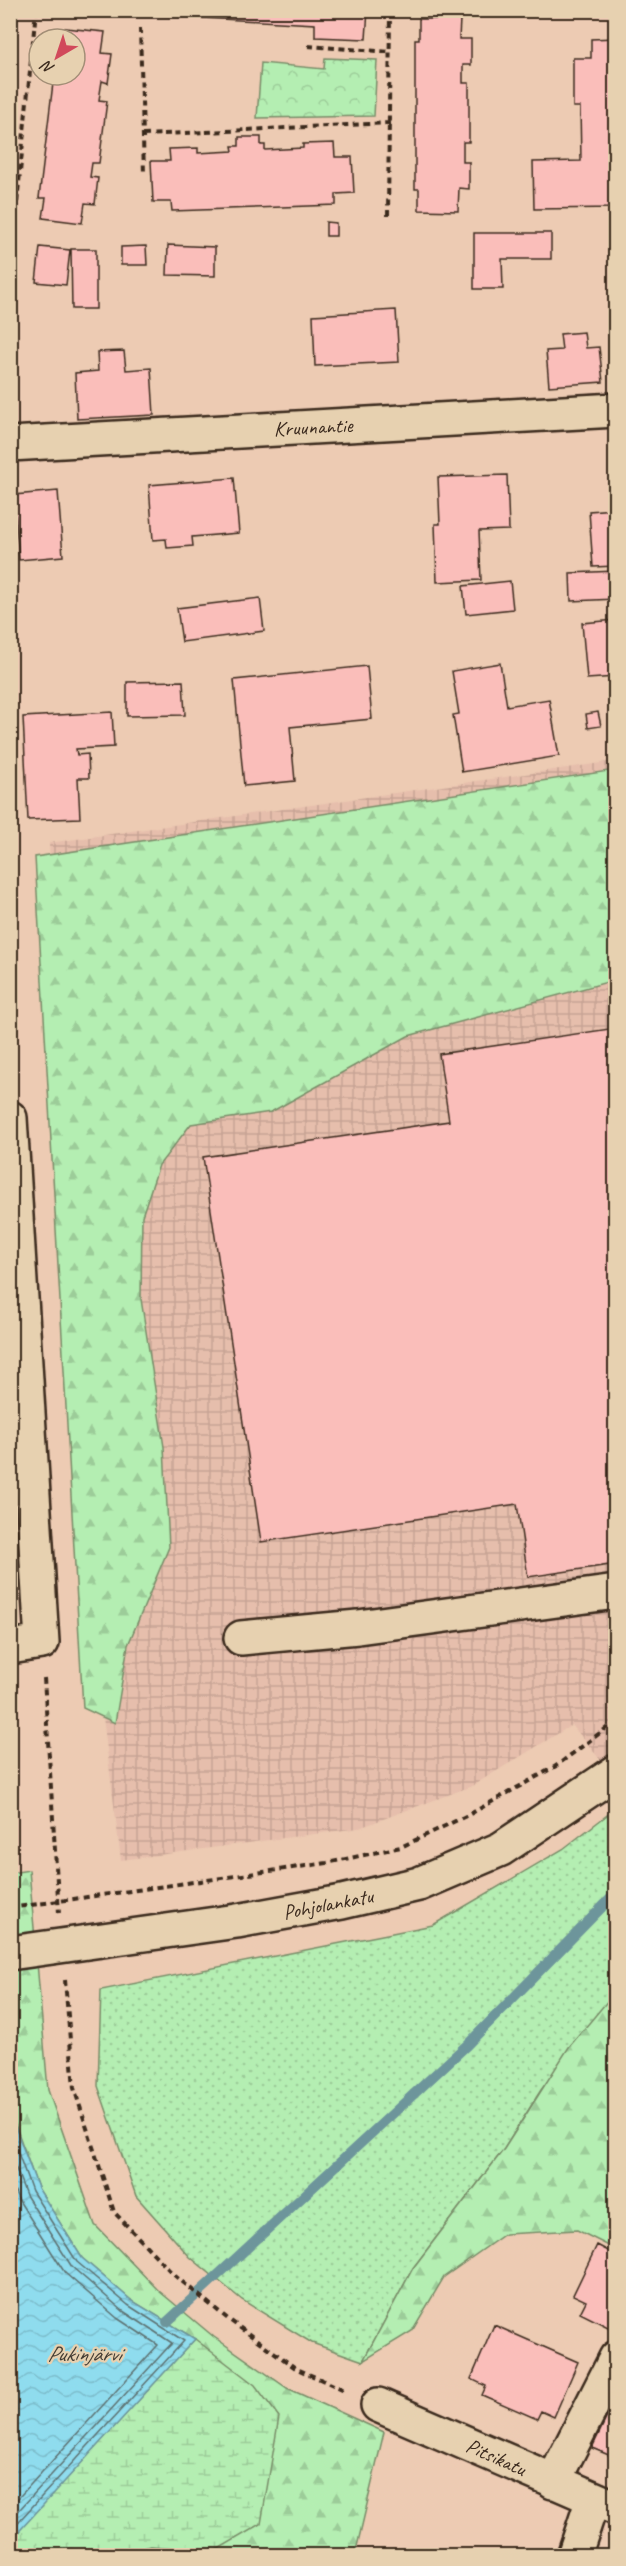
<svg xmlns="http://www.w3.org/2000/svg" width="626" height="2566" viewBox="0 0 626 2566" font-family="Caveat,sans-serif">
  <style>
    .industrial { fill: url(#industrial-grid) }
    .grass { fill: url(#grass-dots); stroke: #788c68; stroke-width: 1.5 }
    .forest { fill: url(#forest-firs); stroke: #788c68; stroke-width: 1.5 }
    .wetland { fill: url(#wetland-marsh); stroke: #788c68; stroke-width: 1.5 }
    .park { fill: url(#park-crowns); stroke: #788c68; stroke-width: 1.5 }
    .water { fill: url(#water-waves); stroke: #6d959b; stroke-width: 1.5 }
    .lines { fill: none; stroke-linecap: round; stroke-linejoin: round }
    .shore { stroke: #5d7171; stroke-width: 1.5 }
    .stream { stroke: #6d959b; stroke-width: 10 }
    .building { fill: #fabeba; stroke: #3b2a1e; stroke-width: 1.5 }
    .minor-casing { stroke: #3b2a1e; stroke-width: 38 }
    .major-casing { stroke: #3b2a1e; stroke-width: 38 }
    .path { stroke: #3b2a1e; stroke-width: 4; stroke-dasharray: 6 4.5; stroke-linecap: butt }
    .minor { stroke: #e7d1b0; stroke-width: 33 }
    .major { stroke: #e7d1b0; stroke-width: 33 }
    .labels { text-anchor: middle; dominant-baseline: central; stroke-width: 4.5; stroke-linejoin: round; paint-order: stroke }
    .street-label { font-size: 21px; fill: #3b2a1e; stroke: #e7d1b0 }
    .water-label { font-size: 22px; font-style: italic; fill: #433c33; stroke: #e7d1b0 }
  </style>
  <defs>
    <pattern id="industrial-grid" width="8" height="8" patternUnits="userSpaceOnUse" patternTransform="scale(1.5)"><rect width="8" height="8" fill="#e6beac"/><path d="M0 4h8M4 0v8" fill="none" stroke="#c6a394"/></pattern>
    <pattern id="grass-dots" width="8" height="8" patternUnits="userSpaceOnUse" patternTransform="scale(1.5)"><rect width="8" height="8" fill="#b4eeb2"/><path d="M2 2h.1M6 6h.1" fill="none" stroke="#9ccc99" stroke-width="1.8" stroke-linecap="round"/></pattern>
    <pattern id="forest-firs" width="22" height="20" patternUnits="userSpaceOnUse" patternTransform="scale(1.5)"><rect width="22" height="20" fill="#b4eeb2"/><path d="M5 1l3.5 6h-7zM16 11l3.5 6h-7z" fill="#9ccc99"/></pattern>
    <pattern id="wetland-marsh" width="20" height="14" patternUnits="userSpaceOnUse" patternTransform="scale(1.5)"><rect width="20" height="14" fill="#b4eeb2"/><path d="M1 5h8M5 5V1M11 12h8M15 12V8" fill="none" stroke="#9ccc99"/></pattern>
    <pattern id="park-crowns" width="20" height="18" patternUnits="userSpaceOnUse" patternTransform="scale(1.5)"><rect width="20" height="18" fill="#b4eeb2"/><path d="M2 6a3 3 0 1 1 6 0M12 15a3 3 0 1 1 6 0" fill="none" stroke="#9ccc99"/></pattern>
    <pattern id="water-waves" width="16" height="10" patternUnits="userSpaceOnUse" patternTransform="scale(1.5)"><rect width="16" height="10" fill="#8fdcee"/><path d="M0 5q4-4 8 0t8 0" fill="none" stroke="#7cbdcc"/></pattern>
  </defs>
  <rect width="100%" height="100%" fill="#edcbb3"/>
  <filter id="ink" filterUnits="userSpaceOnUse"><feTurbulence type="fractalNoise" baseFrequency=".0167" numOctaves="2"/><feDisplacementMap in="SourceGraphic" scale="12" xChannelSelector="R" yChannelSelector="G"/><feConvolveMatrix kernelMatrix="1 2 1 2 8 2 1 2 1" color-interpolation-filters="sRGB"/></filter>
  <g filter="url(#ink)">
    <path class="industrial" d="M615 761V1778L572 1725 472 1786 359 1828 121 1860 93 1638 49 843Z"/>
    <path class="grass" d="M615 1809V1992L541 2090 504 2149 413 2268 363 2361 312 2343 242 2300 190 2257 136 2196 98 2086 101 1990 433 1925 563 1849Z"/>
    <path class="forest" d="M615 770V980L408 1036 271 1112 191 1124 159 1165 142 1216 141 1299 164 1447 169 1547 128 1645 115 1723 83 1708 35 857Z
      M29 1870 48 2090 95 2225 159 2291 214 2337 287 2388 384 2432 355 2555H11V2540L195 2339 131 2300 82 2258 38 2188 11 2113V1873Z
      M615 1992V2249L577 2230 505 2234 444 2277 412 2331 363 2361 413 2268 504 2149 569 2047Z"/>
    <path class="wetland" d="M195 2339 255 2385 279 2417 261 2524 215 2551 151 2546 115 2555H11L10 2540Z"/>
    <path class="park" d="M325 58 377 60 374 116 257 118 261 63 324 69Z"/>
    <path class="water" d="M10 2113 38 2188 82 2258 131 2300 195 2339 11 2540Z"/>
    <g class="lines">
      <path class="shore" d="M10 2131 32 2191 77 2262 128 2305 184 2341 10 2531
        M10 2153 26 2195 72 2267 123 2311 172 2343 10 2520
        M10 2179 18 2199 65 2273 117 2318 158 2345 10 2507"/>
      <path class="stream" d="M167 2322 467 2045 616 1893"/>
    </g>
    <path class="building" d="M368 10 366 39 315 37V24L147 15V12L134 11Z
      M419 19H460L459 39H471V65H463V83H469V142H463V162H469V189L459 188 458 211 419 210V189H415V39H419Z
      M65 28 105 32 102 53 112 54 108 83 102 81 99 100 107 101 99 163H92L90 177 98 178 95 204 85 203 82 223 43 218 46 198H39L54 75H75V39H64Z
      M616 38V208L534 209 533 162 581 161 580 107H573V58H591V39Z
      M239 137H261V145H265V150L303 148V144L334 143 335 157H352L354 193 336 194V205L172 211 171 202H153L151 161H170L169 149 198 148V153L233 151 232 146H239Z
      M326 222 336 223V236H326Z
      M474 233H551V259H502L503 289H474Z
      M168 245 215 247V276L167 275Z
      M146 246 147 265H121V247Z
      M40 247 70 250 66 285 36 282Z
      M71 249H96V309H72Z
      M396 310 399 362 315 366 313 315Z
      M584 332 586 348 599 347 603 382 549 386 546 351 562 350 560 334Z
      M124 351 126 370 151 368 154 415 77 419 75 373 98 371 97 352Z
      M507 475 509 530 479 531 481 580 437 582 435 524H440L438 477Z
      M234 478 239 533 192 537 193 546 167 548 166 539 153 540 149 485Z
      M616 490V566L593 567 589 511 614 509 613 491Z
      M58 491 63 556 19 560 14 495Z
      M616 571V599L571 601 570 573Z
      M510 581 513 609 466 614 463 586Z
      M260 598 264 631 182 642 177 608Z
      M616 620V677L587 679 582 623Z
      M500 663 507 706 549 699 559 756 462 772 453 715 459 714 452 671Z
      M367 666 372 719 290 727 295 781 244 786 234 680Z
      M183 681 185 715 127 716V682Z
      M112 712 114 747 76 749 77 755 88 754 89 778H78L80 818 28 820 23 717Z
      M598 712 601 726 588 728 586 714Z
      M616 1028V1564L528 1577 517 1504 261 1542 203 1157 449 1121 439 1054Z
      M597 2245 616 2255V2331L580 2313 586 2301 573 2295Z
      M494 2325 578 2362 554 2417 541 2411 537 2419 482 2395 486 2386 471 2379Z
      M616 2398V2458L592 2448Z"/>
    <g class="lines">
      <defs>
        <path id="minor" d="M10 444 616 410
          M10 1118 42 1642 10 1647
          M241 1638 358 1627 616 1592
          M378 2405 616 2508
          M553 2482 616 2358
          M574 2556 593 2499"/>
        <path id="major" d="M10 1953 237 1921 342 1902 419 1884 501 1849 616 1772"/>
      </defs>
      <use href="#minor" class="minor-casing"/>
      <use href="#major" class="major-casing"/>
      <path class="path" d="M140 28 144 174
        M308 46 390 52
        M143 135 390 123
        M388 216 390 10
        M15 223 36 10
        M44 1678 59 1913
        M10 1908 327 1863 401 1847 470 1814 556 1766 616 1721
        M65 1980 74 2088 114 2212 174 2275 228 2319 297 2369 347 2391"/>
      <use href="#minor" class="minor"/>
      <use href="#major" class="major"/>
    </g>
  </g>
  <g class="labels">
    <g class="street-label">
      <text transform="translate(313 427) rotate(-3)">Kruunantie</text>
      <text transform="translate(328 1904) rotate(-11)">Pohjolankatu</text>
      <text transform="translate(496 2457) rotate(24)">Pitsikatu</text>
    </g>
    <g class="water-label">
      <text x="84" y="2354">Pukinjärvi</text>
    </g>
  </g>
  <rect width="626" height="2566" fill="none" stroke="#e7d1b0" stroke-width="36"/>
  <rect x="18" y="18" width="590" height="2530" fill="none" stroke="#3b2a1e" stroke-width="2" filter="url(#ink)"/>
  <g transform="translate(57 57) rotate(219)"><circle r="28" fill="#e7d1b0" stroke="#a28e76" stroke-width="1.5"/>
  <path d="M0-4.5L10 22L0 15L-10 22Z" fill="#d1495b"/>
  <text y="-9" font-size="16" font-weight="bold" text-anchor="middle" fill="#3b2a1e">N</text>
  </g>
</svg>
